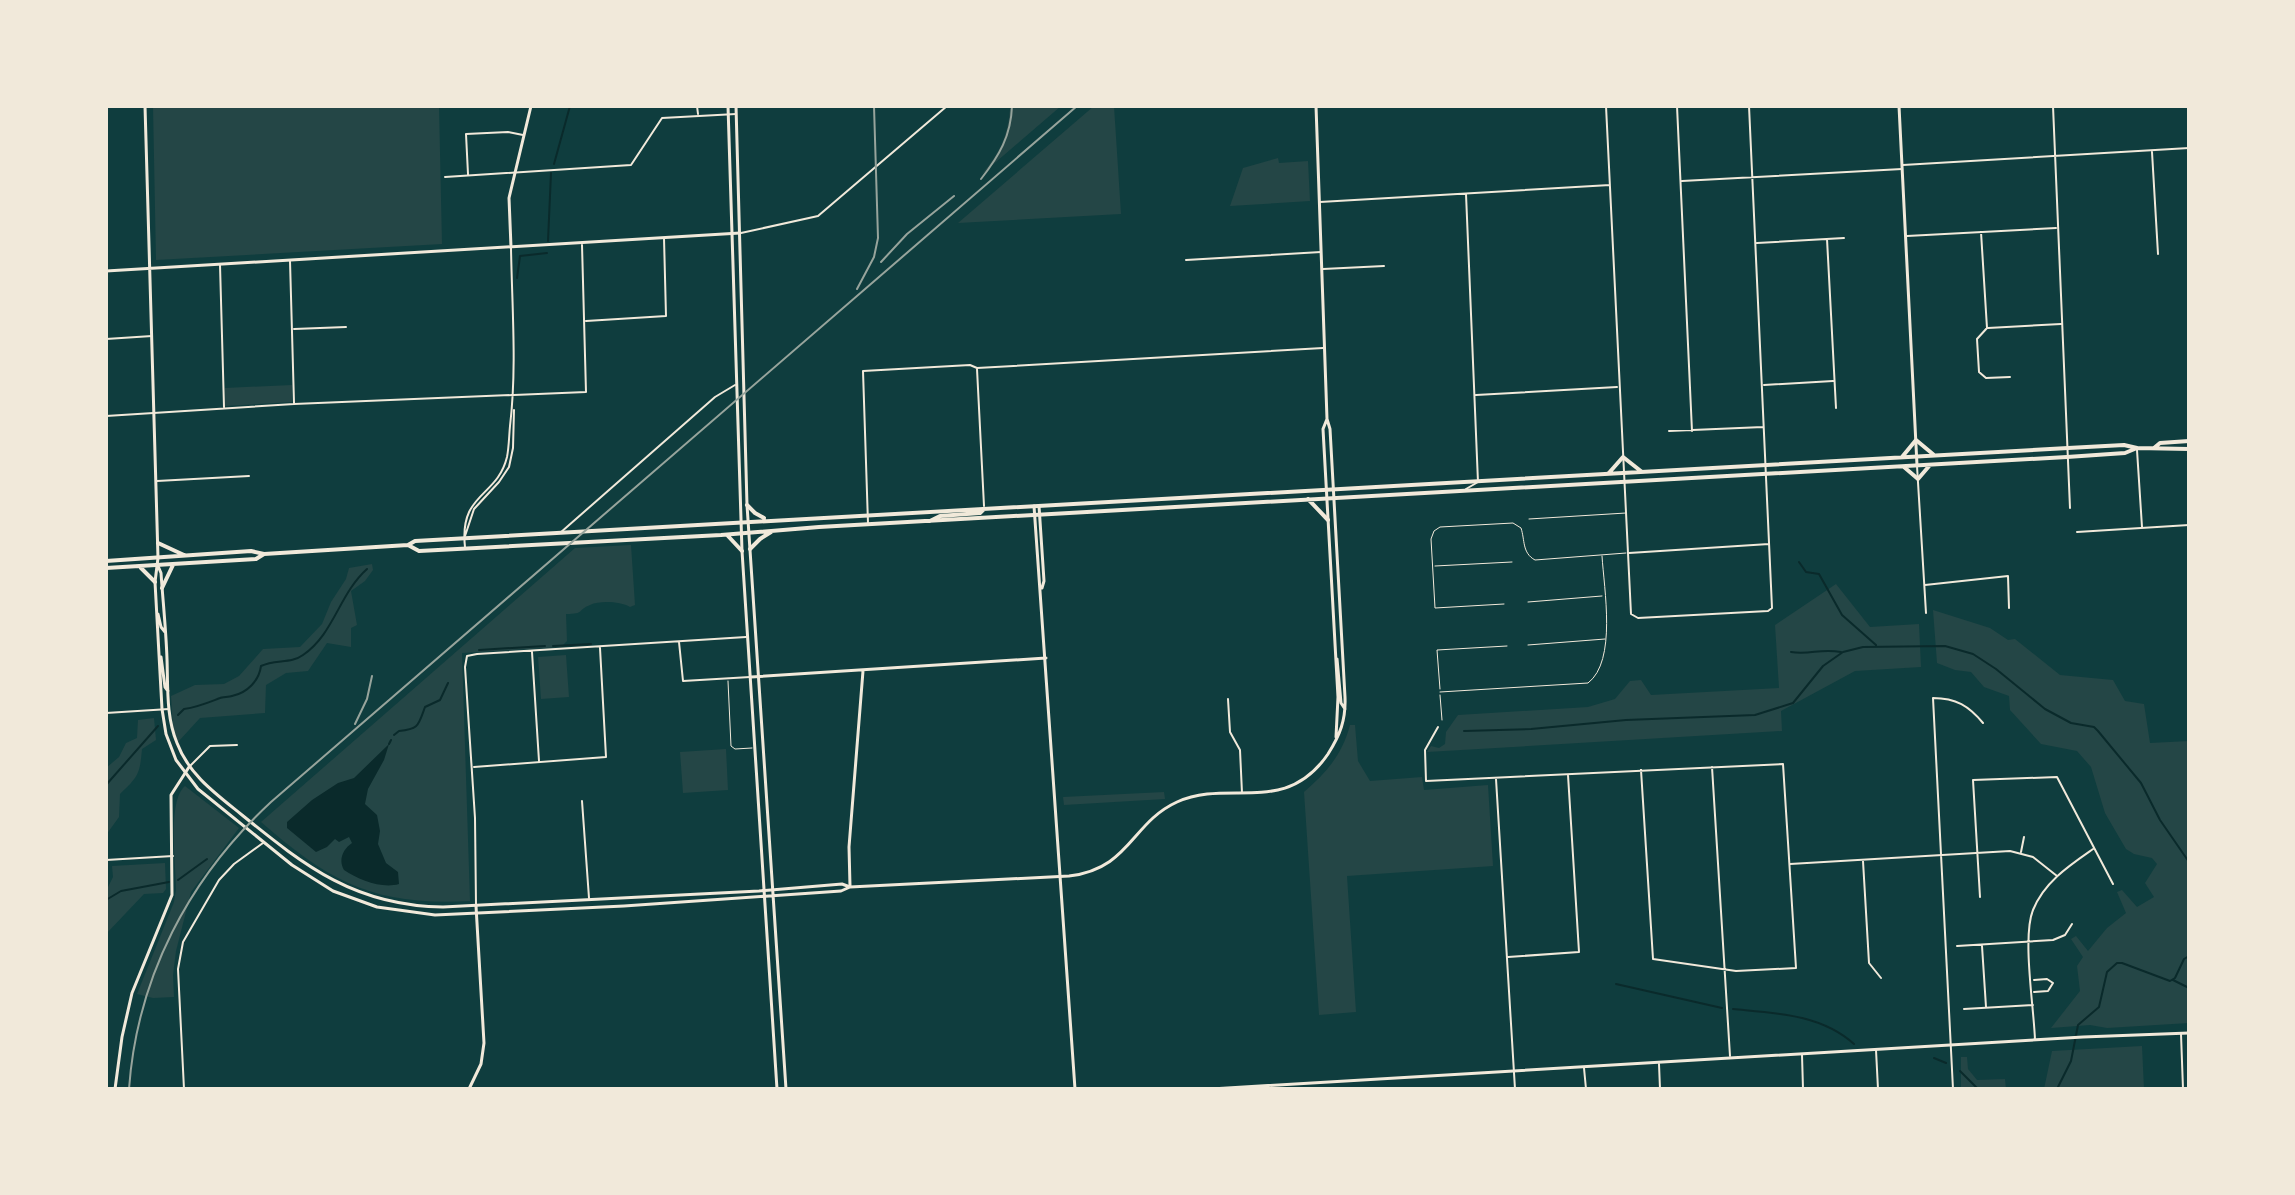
<svg xmlns="http://www.w3.org/2000/svg" width="2295" height="1195" viewBox="0 0 2295 1195" font-family="'DejaVu Sans',sans-serif">
  <style>
    .green { fill: #244646 }
    .water { fill: #0a2a2b }
    .lines { fill: none; stroke-linecap: round; stroke-linejoin: round }
    .stream { stroke: #0a2a2b; stroke-width: 2 }
    .service { stroke: #f1e9da; stroke-width: 1 }
    .minor { stroke: #f1e9da; stroke-width: 2 }
    .tertiary { stroke: #f1e9da; stroke-width: 3 }
    .secondary { stroke: #f1e9da; stroke-width: 3 }
    .primary { stroke: #f1e9da; stroke-width: 4 }
    .rail { stroke: #97a49c; stroke-width: 2 }
  </style>
  <rect width="100%" height="100%" fill="#0f3d3e"/>
  <path class="green" d="M153 106H439L442 244 156 260Z
    M1021 106H1061L982 174C999 154 1008 136 1010 109Z
    M1094 106H1114L1121 214 958 223Z
    M1278 158 1279 163 1308 161 1310 201 1230 206 1243 168Z
    M292 385V402L225 406V388Z
    M631 545 635 605 630 607C621 602 601 600 590 605 577 610 585 614 566 614L567 641 561 647 462 653 470 901C375 906 331 883 261 822L575 548Z
    M372 564 373 570 365 581 351 591 357 625 351 628V647L327 643 308 671 286 673 266 685 265 713 200 718 178 742 173 730 171 696 195 685 224 684 239 676 263 649 300 647 322 624 331 602 346 579 349 568Z
    M1836 584 1870 627 1919 624 1921 667 1855 671 1781 711 1782 731 1427 752 1431 746 1439 748 1445 744 1446 732 1458 715 1588 707 1615 699 1630 681 1641 680 1651 695 1779 688 1775 625Z
    M1933 610 1990 628 2008 640 2015 639 2060 675 2113 680 2125 701 2144 704 2150 743 2189 741V1023L2107 1028 2090 1025 2051 1028 2080 991 2077 966 2083 957 2071 939 2076 936 2088 951 2107 928 2126 913 2117 892 2122 890 2137 907 2154 897 2145 883 2157 864 2152 858 2134 854 2126 849 2105 813 2091 767 2077 751 2041 744 2010 710 2009 696 1984 687 1971 672 1955 670 1937 663Z
    M566 655 569 697 541 699 538 657Z
    M154 718 156 740 142 749C140 774 138 777 120 794L119 817 106 835V768L119 757 126 743 137 738 138 720Z
    M1350 725H1355L1358 761 1370 781 1422 777 1424 790 1488 785 1493 866 1347 876 1356 1012 1319 1015 1304 792C1327 772 1342 755 1350 725Z
    M726 749 728 790 683 793 680 752Z
    M185 786 239 828 191 892 176 951 173 975 174 997 153 998 137 994 174 902 176 890C176 866 167 801 185 786Z
    M1164 792 1165 799 1064 805 1063 797Z
    M165 863 166 889 163 893 144 894 106 934V891L113 877 112 866Z
    M2142 1046 2144 1089H2044L2052 1051Z
    M1961 1057H1967L1968 1069 1977 1080 2005 1079 2006 1089H1961Z"/>
  <path class="water" d="M389 744 384 760 368 789 365 804 377 815 380 831 378 844 386 863 398 872 399 884C382 889 359 880 344 870 338 860 343 849 352 843L349 837 339 842 335 839 327 847 316 852 287 828V822L312 800 338 783 354 778Z"/>
  <g class="lines">
    <path class="stream" d="M554 164 570 106
      M548 241 551 173
      M517 278 520 256 547 253
      M1799 562 1806 572 1819 574 1842 615 1876 645
      M553 646 591 644
      M479 650 545 646
      M1791 652C1811 655 1820 648 1841 652
      M178 715 184 709C198 707 207 703 220 698 222 697 229 697 232 696 247 693 259 681 261 666 275 659 291 664 303 655 334 634 339 594 367 569
      M1464 731 1531 729 1626 720 1755 715 1793 703 1823 666 1843 652 1863 647 1945 646 1973 654 1996 669 2045 709 2071 723 2094 727 2098 731 2141 783 2160 820 2189 862
      M394 735 399 731C419 729 418 726 425 707L440 700 448 683
      M389 744 391 740
      M106 785 158 726
      M178 880 207 859
      M106 900 121 891 169 882
      M2173 980 2189 988
      M1616 984 1722 1008
      M1733 1009C1775 1013 1821 1014 1854 1044
      M1934 1058 1946 1063
      M1960 1071 1978 1089
      M2057 1089 2071 1061 2078 1025 2099 1007 2107 972 2117 963H2122L2170 981 2175 978 2184 959 2189 956"/>
    <path class="service" d="M1529 519 1626 513
      M1435 566 1512 562
      M1528 602 1602 596
      M1504 604 1435 608 1431 539 1434 531 1440 527 1513 523 1521 528C1525 540 1522 553 1535 560L1626 553
      M1528 645 1605 639
      M728 681 731 746 735 749 752 748
      M1440 689 1437 650 1507 646
      M1440 692 1588 683C1617 661 1604 589 1602 556
      M1440 695 1442 720"/>
    <path class="minor" d="M697 106 698 114
      M1606 106 1631 614 1638 618 1768 611 1772 608 1749 106
      M1677 106 1692 431
      M2053 106 2070 508
      M2152 152 2158 254
      M1903 165 2189 148
      M468 174 466 134 508 132 523 135
      M445 177 631 165 662 118 736 114
      M1682 181 1902 169
      M1320 202 1610 185
      M1981 232 1987 328 1977 339 1979 372 1986 378 2010 377
      M741 233 818 216 947 106
      M1907 236 2056 228
      M1827 239 1836 408
      M1757 243 1844 238
      M1186 260 1321 252
      M290 261 294 403
      M220 265 224 407
      M1323 269 1384 266
      M586 321 666 316 664 238
      M1988 328 2061 324
      M294 329 346 327
      M106 339 152 336
      M977 369 984 506
      M1764 385 1833 381
      M1476 395 1617 387
      M106 416 294 404 586 392 582 245
      M1669 431 1763 427
      M2137 450 2142 527
      M1917 466 1926 613
      M157 481 249 476
      M1466 489 1478 482 1466 194
      M868 523 863 371 970 365 977 368 1323 348
      M2077 532 2189 525
      M560 533 715 397 735 385
      M465 536 474 509 499 482 509 467 513 448 514 410
      M465 547C459 492 497 498 507 457 509 447 509 436 510 426 517 368 512 308 511 248
      M1629 553 1769 544
      M1925 585 2008 576 2009 608
      M679 642 683 681 750 677
      M532 652 539 761
      M1228 699 1230 732 1240 750 1242 793
      M106 713 169 709
      M1438 727 1425 750 1426 781 1783 764 1796 968 1736 971 1653 959 1641 770
      M190 766 210 746 237 745
      M474 767 606 757 600 648
      M1712 767 1730 1056
      M1496 779 1515 1089
      M582 801 589 898
      M2021 852 2024 837
      M106 860 173 856
      M1863 861 1869 963 1881 978
      M1790 864 2010 851 2033 857 2057 876
      M1980 897 1973 780 2057 777 2113 884
      M476 905 475 818 465 667 467 656 477 654 746 637
      M1957 946 2053 940 2065 935 2072 924
      M1982 946 1986 1007
      M1508 957 1579 952 1568 775
      M2034 980 2047 979 2053 983 2048 991 2034 992
      M1964 1009 2033 1005
      M2181 1034 2183 1089
      M2035 1040C2034 1008 2022 937 2033 910 2044 882 2070 865 2093 849
      M1876 1050 1878 1089
      M1802 1055 1803 1089
      M1659 1064 1660 1089
      M1584 1068 1586 1089
      M184 1089 178 969 183 942 219 880 234 864 263 843
      M1953 1089 1933 698C1956 698 1969 706 1983 723"/>
    <path class="tertiary" d="M145 106 158 558
      M511 247 509 198 531 106
      M106 271 740 233
      M1034 506 1075 1089
      M1039 506 1044 581 1042 588
      M751 677 1046 658
      M850 886 849 847 863 671
      M115 1089 122 1037 132 993 172 895 171 795 189 767
      M469 1089 481 1064 484 1043 476 906"/>
    <path class="secondary" d="M728 106 742 551 777 1089
      M736 106 747 505 786 1089
      M1899 106 1917 465
      M1327 419 1323 429 1338 697 1336 737
      M158 558 155 582 162 709 166 734 176 760 198 789 292 865 333 891 377 907 435 915 624 906 841 891 850 887 1069 876C1130 869 1131 823 1177 802 1229 778 1285 817 1328 754 1340 735 1346 720 1345 697L1330 429 1327 419 1316 106
      M158 566 161 573C163 602 166 630 167 659 168 687 166 717 177 743 189 775 216 794 242 815 306 867 356 906 443 907L759 891 842 884 850 887
      M158 614 161 627 165 632
      M161 657 165 687 168 691
      M1337 659 1341 703 1345 709
      M1211 1089 2083 1037 2189 1033"/>
    <path class="primary" d="M2154 448 2160 443 2189 441
      M1902 457 1916 440 1934 455
      M1904 467 1918 479 1930 465
      M1608 474 1623 457 1642 472
      M1308 499 1328 520
      M747 505 755 513 764 518
      M930 521 940 516 980 513 984 509
      M728 536 742 551
      M158 543 184 555
      M408 545 419 551 721 535 819 527 2067 457 2125 453 2137 448 2189 449
      M750 549 760 539 771 532
      M106 561 251 551 264 554 408 545 415 541 2068 448 2124 445 2137 448
      M106 568 256 559 264 554
      M141 568 155 582
      M162 588 173 565"/>
    <path class="rail" d="M981 179C999 156 1011 136 1012 106
      M881 262 907 234 954 196
      M857 289 874 257 878 238 874 106
      M355 724 367 699 372 676
      M129 1089C137 977 189 878 271 802L1077 106"/>
  </g>
  <rect width="2295" height="1195" fill="none" stroke="#f1e9da" stroke-width="216"/>
</svg>
